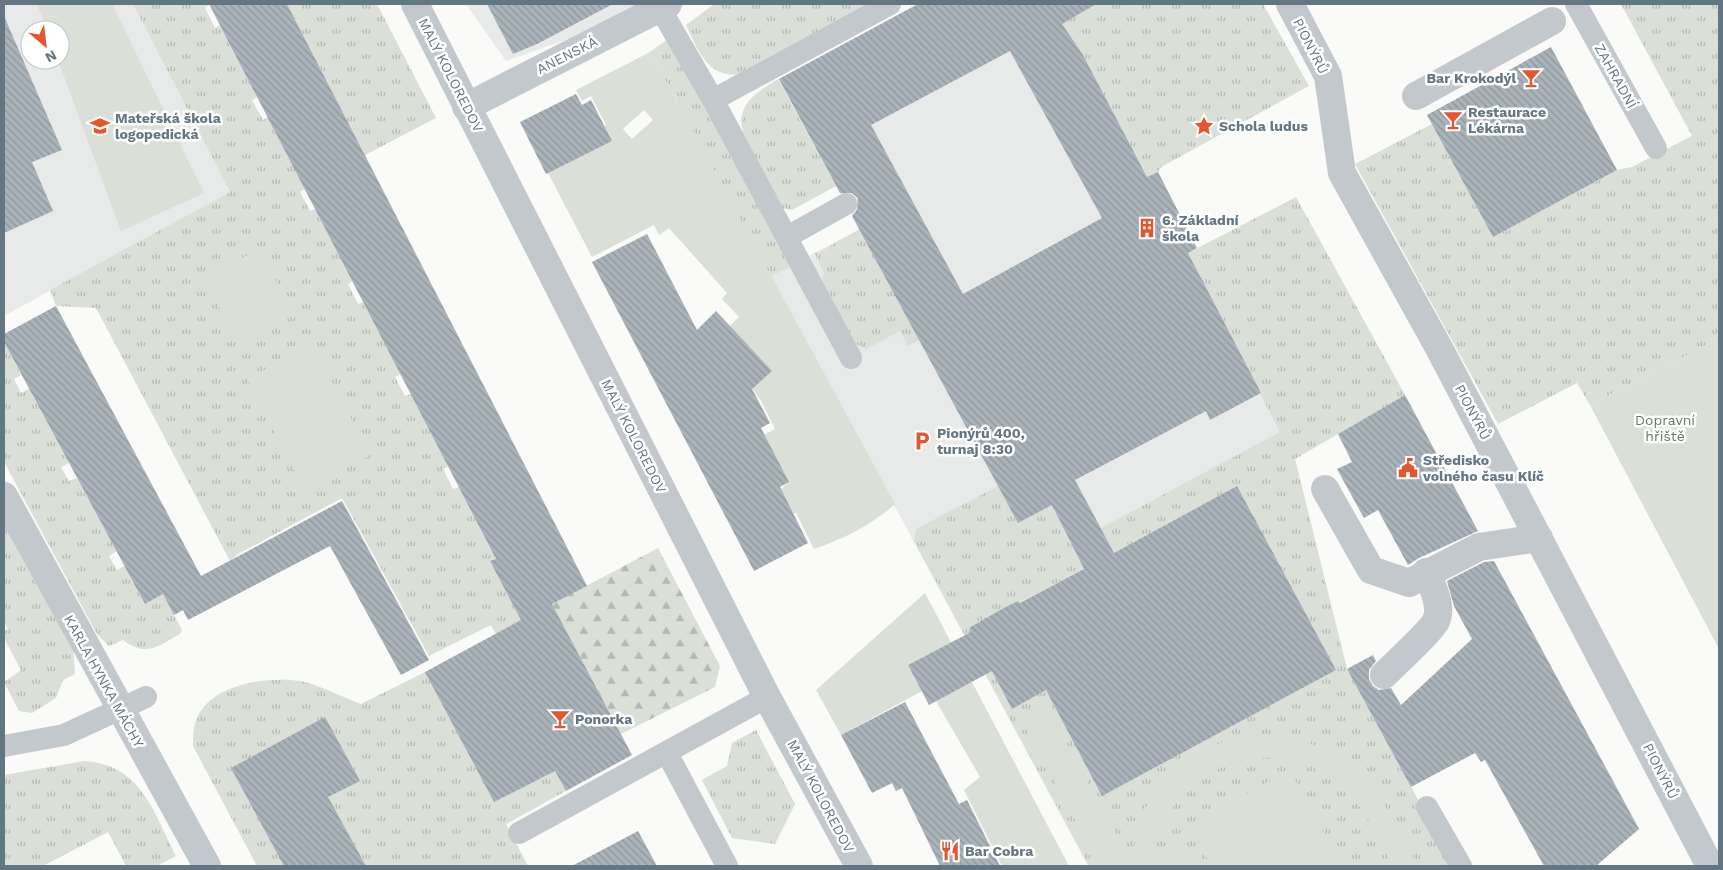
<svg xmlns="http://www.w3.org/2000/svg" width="1723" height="870" viewBox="0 0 1723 870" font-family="'Work Sans',sans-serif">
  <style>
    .built { fill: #e8e9e9; fill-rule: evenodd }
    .grass { fill: url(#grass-tufts) }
    .forest { fill: url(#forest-firs) }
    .green { fill: #dadfd7; fill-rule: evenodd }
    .building { fill: url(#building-back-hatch); fill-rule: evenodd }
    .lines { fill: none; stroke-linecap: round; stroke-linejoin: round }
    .lane { stroke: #c3c8cc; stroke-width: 22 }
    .street { stroke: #c3c8cc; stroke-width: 28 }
    .labels { text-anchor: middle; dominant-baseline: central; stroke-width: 5; stroke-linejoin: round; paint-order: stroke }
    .street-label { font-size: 14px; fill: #657683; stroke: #fff }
    .poi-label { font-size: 14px; font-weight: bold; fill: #657683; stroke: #fff; text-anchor: start }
    .park-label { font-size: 14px; fill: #687a64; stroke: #fff }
  </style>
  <defs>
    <pattern id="grass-tufts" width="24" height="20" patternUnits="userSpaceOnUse" patternTransform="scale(1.25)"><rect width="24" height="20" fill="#dadfd7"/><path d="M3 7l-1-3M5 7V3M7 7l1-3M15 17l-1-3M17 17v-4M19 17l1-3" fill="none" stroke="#b4b9b4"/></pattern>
    <pattern id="forest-firs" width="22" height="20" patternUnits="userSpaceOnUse" patternTransform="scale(1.25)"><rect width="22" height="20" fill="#dadfd7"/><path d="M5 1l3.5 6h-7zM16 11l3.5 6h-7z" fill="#b4b9b4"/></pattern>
    <pattern id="building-back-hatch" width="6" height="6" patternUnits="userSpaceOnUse" patternTransform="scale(1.25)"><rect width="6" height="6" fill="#aab3b9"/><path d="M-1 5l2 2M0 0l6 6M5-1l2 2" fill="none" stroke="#8e969c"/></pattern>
  </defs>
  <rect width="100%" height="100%" fill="#fafaf8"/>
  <path class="built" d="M4 4H133L230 192 4 316ZM30 30H60V60H30Z
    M466 4H668L506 61Z
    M918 4H1072L1148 177 1158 172 1197 248 1188 253 1295 459 1347 669 1454 866H1088L771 276 860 229 778 79Z"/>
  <path class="grass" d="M133 4H210L205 8 215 28 221 25 258 97 252 100 263 120 268 117 305 189 300 192 310 211 315 209 353 281 348 284 358 304 363 302 401 374 395 377 405 396 411 394 449 466 443 469 453 489 459 487 496 559 490 562 526 618 496 634 491 625 429 656 342 498 238 554 230 561 96 308 56 306 50 290 230 192Z
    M287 4H377L436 118 365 155Z
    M714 4H868L740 74C708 79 697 49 686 25Z
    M1072 4H1263L1309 86 1161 167 1158 172 1147 177 1083 55 1062 24 1077 15Z
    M1621 4H1719V339L1590 405 1577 383 1498 424 1355 164 1432 124 1493 237 1617 170 1632 167 1692 136Z
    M668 39 790 267 771 276 650 52Z
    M778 79 836 186 792 210 783 208 743 133C736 103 756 93 778 79Z
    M1296 197 1405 395 1295 459 1347 669 1454 866H1089L914 541 916 529 998 486 1018 523 1056 503 1068 528 1064 531 1084 569 969 628 1012 708 1046 690 1102 796 1336 670 1237 486 1114 553 1101 528 1280 432 1188 253Z
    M860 229 921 339 908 346 900 331 866 349 856 344 823 285 822 277 824 273 814 252H820Z
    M4 342 21 375 14 379 21 393 29 389 69 463 61 467 69 481 77 478 117 551 109 556 117 570 125 566 145 604 163 594 182 630 180 634C158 646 147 658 123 640L109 646 97 634 4 462Z
    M4 521 73 648 75 674 63 680 56 698 32 713 19 711 4 682 21 670 4 638V631L8 629 4 621Z
    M425 672 555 771 566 791 506 824 528 866H257L193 746C193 736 193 726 198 716 213 684 268 676 300 681 320 685 342 697 361 704Z
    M756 730 795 804 775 844 732 838 702 780 727 766 732 743Z
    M84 761C141 764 154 813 176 856L157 866H126L108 832 43 866H4V775Z"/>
  <path class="forest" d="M658 548 720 666 715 687 621 734 552 604Z"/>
  <path class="green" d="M37 4H112L204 193 121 231 58 60H60V30H47Z
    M650 52 895 504C873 524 842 540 814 549L796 513 793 514 780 490 789 482 779 463 752 441 775 429 761 401 717 338 739 317 722 299 727 293 669 228 659 235 654 225 592 257 547 171 606 125 591 96 582 101 576 90ZM644 110 653 120 632 139 623 129Z
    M259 249 295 315 238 344 204 278Z
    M1719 339V649L1590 405Z
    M313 344 370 455 305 491 247 379Z
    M925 593 1069 866H1002L964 790 980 777 936 701 927 655 908 665 922 691 841 735 816 690Z
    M1048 708 1130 860C1134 849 1136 835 1139 823 1143 809 1155 793 1164 781 1211 722 1312 723 1362 776 1386 801 1401 836 1418 866H1393C1377 837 1363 802 1336 781 1262 725 1159 775 1152 866H1100L1022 722Z
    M1286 772 1293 776 1342 866H1211L1191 830 1194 823Z
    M1185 840 1199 866H1167L1161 854Z"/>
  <path class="building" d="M209 4H287L587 586 552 604 632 755 566 791 555 771 494 802 425 672 521 620 490 561 496 559Z
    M487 4H613L537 44 513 54Z
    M918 4H1096L1062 24 1083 55 1147 177 1158 172 1197 248 1188 253 1261 393 1210 420 1206 411 1075 480 1114 553 1237 486 1336 670 1102 796 1046 690 1012 709 992 671 929 705 908 665 971 632 969 628 1002 609 1018 601 1020 603 1084 569 1052 505 1018 523 852 216 857 210 858 198 852 193H840L779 79ZM1010 51 1102 218 963 294 871 125Z
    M4 16 62 150 32 162 53 211 4 233Z
    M1551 47 1617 170 1493 237 1427 115Z
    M576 94 582 105 591 100 612 141 546 174 520 122Z
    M647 234 697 330 716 311 772 371 752 389 770 423 761 428 789 482 780 487 808 543 754 571 592 262Z
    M56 306 201 576 342 501 429 660 401 675 330 546 188 620 183 610 174 615 163 594 145 604 4 342V334Z
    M1405 395 1478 531 1419 558 1408 565 1378 510 1364 518 1337 469 1352 462 1338 434Z
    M1494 561 1639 829 1596 866H1544L1485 760 1481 762 1475 753 1411 787 1347 669 1373 655 1376 661 1369 670V679L1373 686 1379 690 1391 688 1401 705 1472 639 1454 606 1447 581 1484 562Z
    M905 702 959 804 967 800 1000 866H940L902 788 896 791 892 783 872 793 841 735Z
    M325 717 360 781 328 797 366 866H284L231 768Z
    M638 831 657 866H572Z"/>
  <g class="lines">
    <path class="lane" d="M1576 4 1656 148
      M660 8 713 100 851 358
      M713 100 890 4
      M787 237 846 204
      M4 746 64 735 146 697
      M667 753 727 866
      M1427 807 1461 866
      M519 833 767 697"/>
    <path class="street" d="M415 4 767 697 859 866
      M1290 4 1328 76 1342 173 1439 348 1710 866
      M1416 96 1552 21
      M466 107 668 4
      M1325 489 1371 570 1409 583 1479 547 1539 538
      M4 496 207 866
      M1384 675C1394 665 1432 630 1436 621 1443 606 1432 585 1426 572"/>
  </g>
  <defs>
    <symbol id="bar-bare" viewBox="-9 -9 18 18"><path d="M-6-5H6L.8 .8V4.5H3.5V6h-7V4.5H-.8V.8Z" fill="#e4572e" stroke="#fff" stroke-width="2.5" paint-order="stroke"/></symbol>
    <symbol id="school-bare" viewBox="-9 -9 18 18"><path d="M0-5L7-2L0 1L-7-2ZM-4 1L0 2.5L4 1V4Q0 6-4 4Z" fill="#e4572e" stroke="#fff" stroke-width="2.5" paint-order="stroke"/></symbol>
    <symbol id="sight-bare" viewBox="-9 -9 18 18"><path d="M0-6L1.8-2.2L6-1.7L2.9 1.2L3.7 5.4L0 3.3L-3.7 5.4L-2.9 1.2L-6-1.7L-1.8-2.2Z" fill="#e4572e" stroke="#fff" stroke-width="2.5" paint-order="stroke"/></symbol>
    <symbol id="building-bare" viewBox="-9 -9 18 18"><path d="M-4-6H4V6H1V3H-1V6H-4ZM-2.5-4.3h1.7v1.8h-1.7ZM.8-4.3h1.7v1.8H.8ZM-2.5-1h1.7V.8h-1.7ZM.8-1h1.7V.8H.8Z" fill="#e4572e" stroke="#fff" stroke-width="2.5" paint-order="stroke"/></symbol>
    <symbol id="parking-bare" viewBox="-9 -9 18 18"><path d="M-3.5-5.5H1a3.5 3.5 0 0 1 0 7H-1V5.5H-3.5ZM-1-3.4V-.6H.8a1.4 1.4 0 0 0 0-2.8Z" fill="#e4572e" stroke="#fff" stroke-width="2.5" paint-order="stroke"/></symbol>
    <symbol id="civic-bare" viewBox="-9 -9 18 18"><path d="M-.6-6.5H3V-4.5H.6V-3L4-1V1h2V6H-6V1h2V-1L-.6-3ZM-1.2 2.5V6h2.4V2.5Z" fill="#e4572e" stroke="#fff" stroke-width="2.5" paint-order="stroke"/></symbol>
    <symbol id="restaurant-bare" viewBox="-9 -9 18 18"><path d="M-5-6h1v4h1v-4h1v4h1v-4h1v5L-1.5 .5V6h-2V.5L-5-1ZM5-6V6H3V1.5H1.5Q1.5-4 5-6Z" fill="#e4572e" stroke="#fff" stroke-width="2.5" paint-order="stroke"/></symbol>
  </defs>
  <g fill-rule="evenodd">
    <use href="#bar-bare" x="1517" y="64" width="28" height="28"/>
    <use href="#bar-bare" x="1439" y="106" width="28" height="28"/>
    <use href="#school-bare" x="86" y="112" width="28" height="28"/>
    <use href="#sight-bare" x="1190" y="112" width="28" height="28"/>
    <use href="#building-bare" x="1133" y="214" width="28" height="28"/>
    <use href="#parking-bare" x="908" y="427" width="28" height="28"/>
    <use href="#civic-bare" x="1394" y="454" width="28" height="28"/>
    <use href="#bar-bare" x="546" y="705" width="28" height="28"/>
    <use href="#restaurant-bare" x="936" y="837" width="28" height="28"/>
  </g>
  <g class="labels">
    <g class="street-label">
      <text transform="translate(1311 46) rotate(63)">PIONÝRŮ</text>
      <text transform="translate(567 55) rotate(-27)">ANENSKÁ</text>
      <text transform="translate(451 75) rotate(63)">MALÝ KOLOREDOV</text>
      <text transform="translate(1616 76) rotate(61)">ZAHRADNÍ</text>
      <text transform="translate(1473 412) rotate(62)">PIONÝRŮ</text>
      <text transform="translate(634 436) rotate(63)">MALÝ KOLOREDOV</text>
      <text transform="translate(104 681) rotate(61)">KARLA HYNKA MÁCHY</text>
      <text transform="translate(1661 771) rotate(63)">PIONÝRŮ</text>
      <text transform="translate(821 796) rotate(62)">MALÝ KOLOREDOV</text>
    </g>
    <g class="poi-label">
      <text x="1516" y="78" text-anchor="end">Bar Krokodýl</text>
      <text x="1468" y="112">Restaurace<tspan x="1468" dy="16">Lékárna</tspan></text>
      <text x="115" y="118">Mateřská škola<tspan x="115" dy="16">logopedická</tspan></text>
      <text x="1219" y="126">Schola ludus</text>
      <text x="1162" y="220">6. Základní<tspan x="1162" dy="16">škola</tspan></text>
      <text x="937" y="433">Pionýrů 400,<tspan x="937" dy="16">turnaj 8:30</tspan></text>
      <text x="1423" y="460">Středisko<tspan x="1423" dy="16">volného času Klíč</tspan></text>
      <text x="575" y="719">Ponorka</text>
      <text x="965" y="851">Bar Cobra</text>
    </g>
    <g class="park-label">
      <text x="1665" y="420">Dopravní<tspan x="1665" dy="16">hřiště</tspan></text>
    </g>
  </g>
  <rect width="1723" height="870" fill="none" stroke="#657683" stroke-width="10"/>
  <g transform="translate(45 45) rotate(152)"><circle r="24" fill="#ffffff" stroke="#c1c8cd"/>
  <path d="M0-4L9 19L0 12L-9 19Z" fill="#e4572e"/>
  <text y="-8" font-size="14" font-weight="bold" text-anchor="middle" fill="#657683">N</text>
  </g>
</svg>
